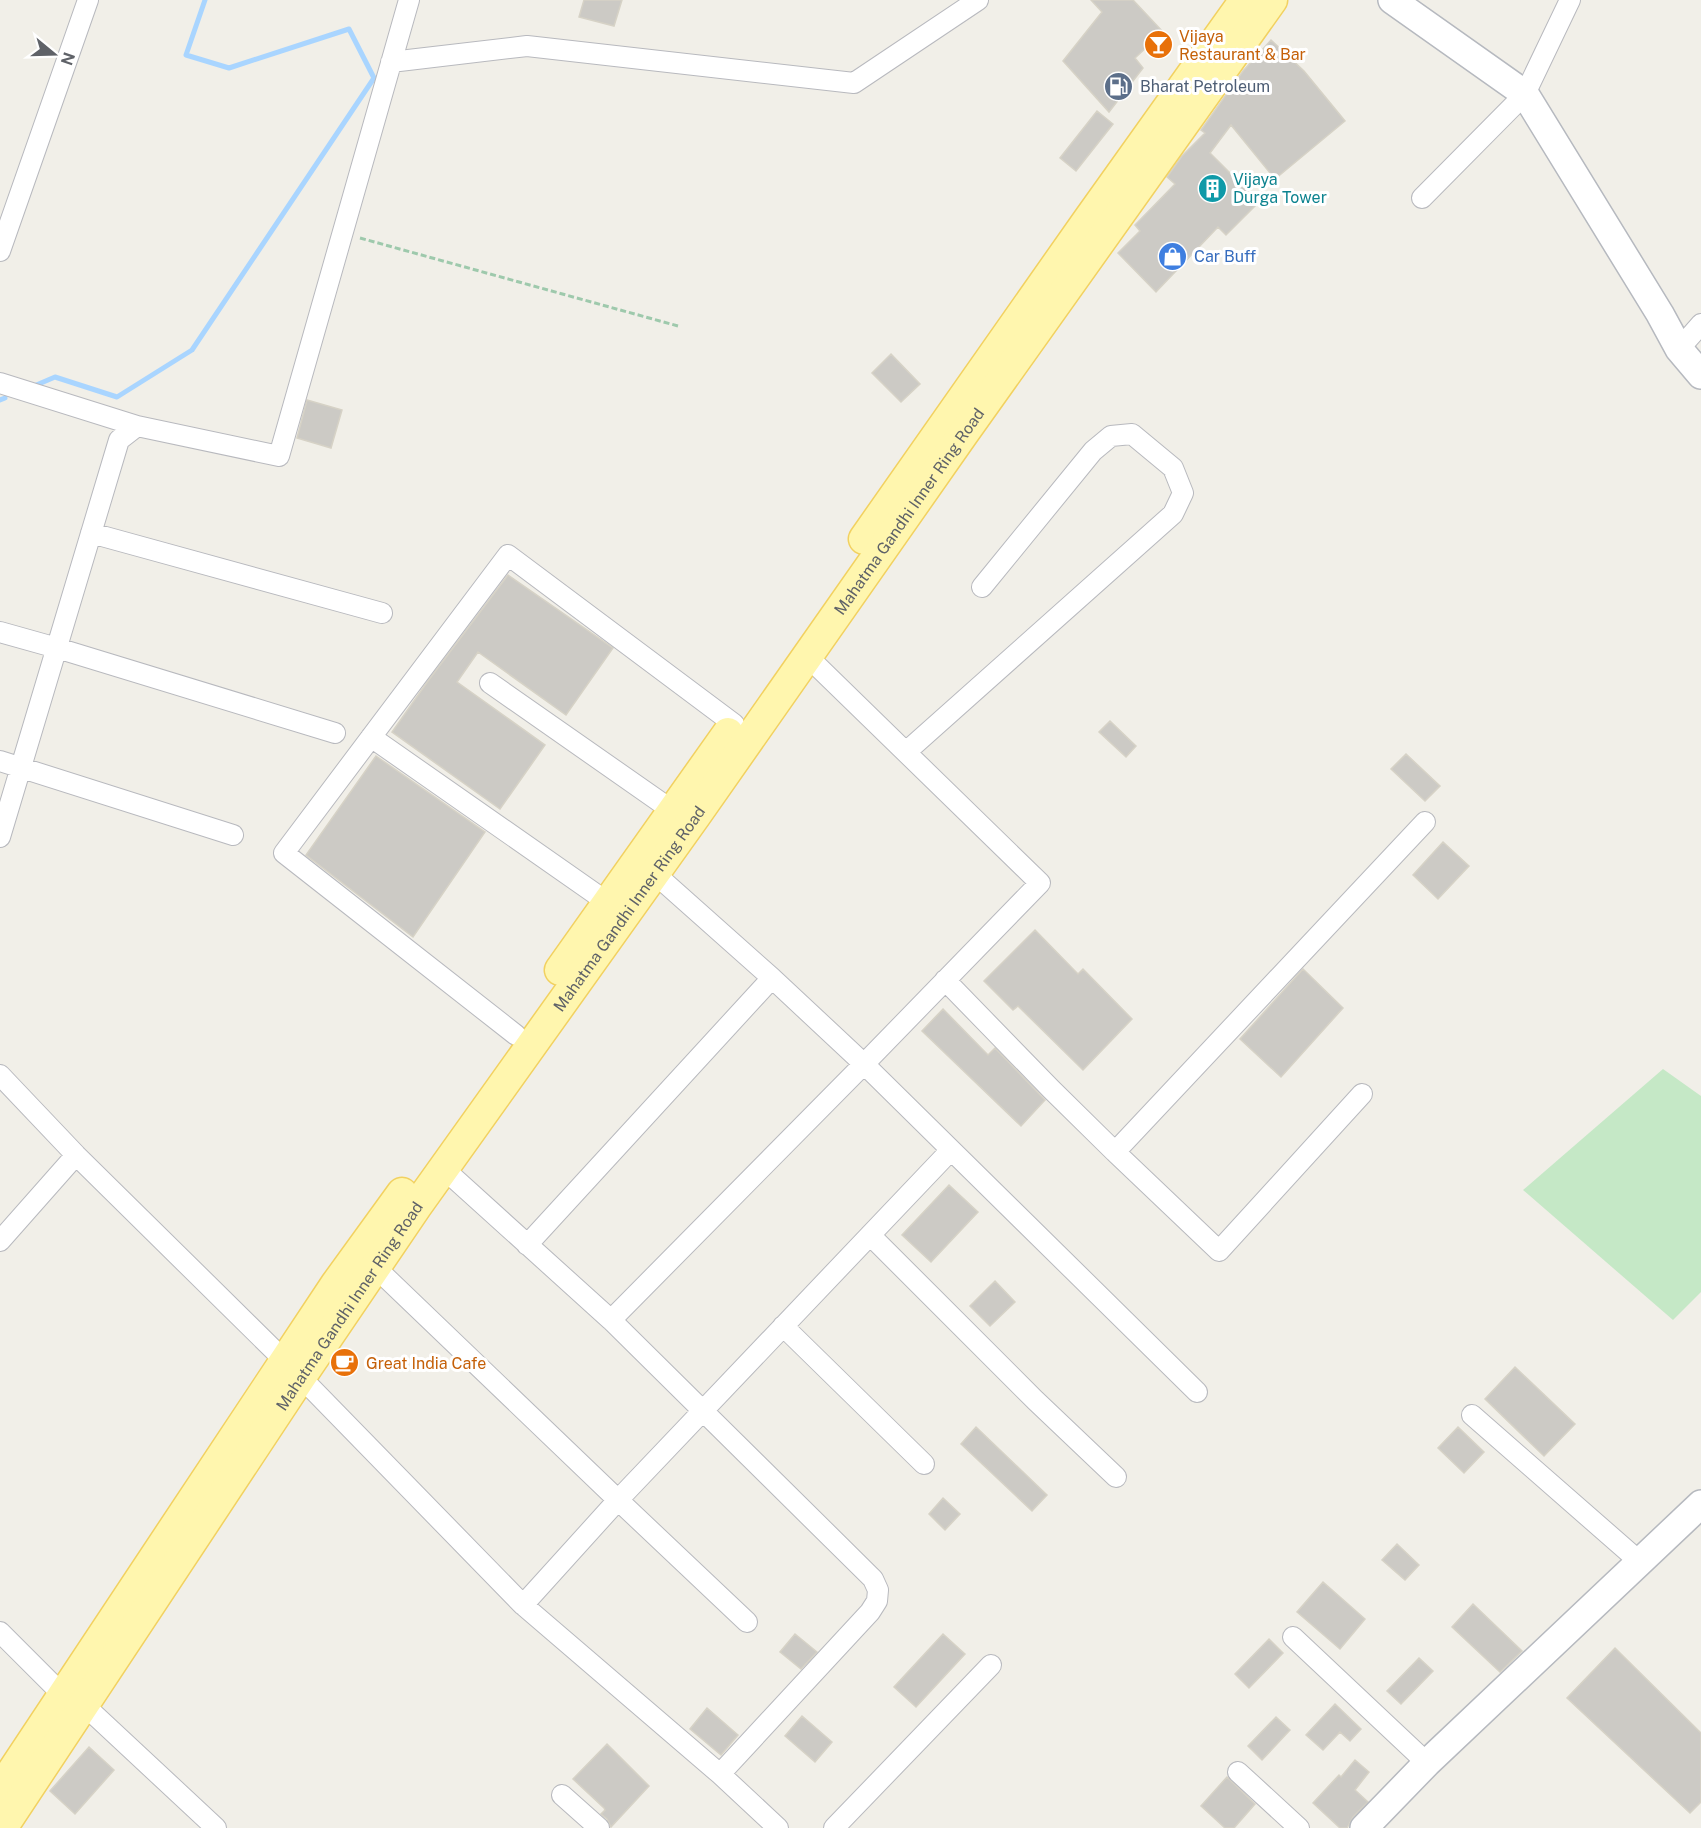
<svg xmlns="http://www.w3.org/2000/svg" width="1701" height="1828" viewBox="0 0 1701 1828" font-family="'Public Sans',sans-serif">
  <style>
    .green { fill: #c5e8c6 }
    .lines { fill: none; stroke-linecap: round; stroke-linejoin: round }
    .stream { stroke: #a9d5ff; stroke-width: 5 }
    .building { fill: #cccac5; stroke: #d6d2c6; stroke-width: 1.5 }
    .minor-casing { stroke: #b8b9be; stroke-width: 22 }
    .secondary-casing { stroke: #b6b9bf; stroke-width: 30 }
    .primary-casing { stroke: #f2d160; stroke-width: 33 }
    .path { stroke: #9ec9ac; stroke-width: 3; stroke-dasharray: 6 3; stroke-linecap: butt }
    .minor { stroke: #fff; stroke-width: 20 }
    .secondary { stroke: #fff; stroke-width: 27 }
    .primary { stroke: #fff6ae; stroke-width: 30 }
    .labels { text-anchor: middle; dominant-baseline: central; stroke-width: 6; stroke-linejoin: round; paint-order: stroke }
    .food-label { font-size: 16px; fill: #c56008; stroke: #fff; text-anchor: start }
    .service-label { font-size: 16px; fill: #4e5e75; stroke: #fff; text-anchor: start }
    .culture-label { font-size: 16px; fill: #0d838f; stroke: #fff; text-anchor: start }
    .shop-label { font-size: 16px; fill: #366cbe; stroke: #fff; text-anchor: start }
    .street-label { font-size: 16px; fill: #5f6268; stroke: #fff }
  </style>
  <rect width="100%" height="100%" fill="#f1efe8"/>
  <path class="green" d="M1663 1069 1701 1096V1292L1673 1320 1523 1190Z"/>
  <g class="lines">
    <path class="stream" d="M34 386 55 377 117 397 192 350 374 78 349 29 229 68 186 55 205 0
      M0 400 5 398"/>
  </g>
  <path class="building" d="M584 0H622L614 26 579 17Z
    M1091 0H1133L1163 32 1135 58 1143 68 1109 112 1063 61 1102 12Z
    M1271 40 1304 71 1345 121 1275 179 1231 125 1210 153 1259 202 1226 235 1218 227 1156 292 1118 253 1140 231 1135 225 1175 184 1167 177 1182 156 1205 133 1201 130 1243 71Z
    M1097 111 1113 124 1076 171 1060 158Z
    M891 354 920 384 901 402 872 373Z
    M307 400 342 410 331 448 297 438Z
    M508 575 613 648 566 715 478 652 457 682 545 745 500 809 392 732 428 681Z
    M1110 721 1136 746 1126 757 1099 732Z
    M1406 754 1440 786 1425 801 1391 769Z
    M376 756 485 832 413 937 306 855Z
    M1443 842 1469 866 1438 899 1413 875Z
    M1035 930 1078 974 1083 969 1132 1019 1083 1070 1018 1006 1013 1010 984 981Z
    M1303 969 1343 1008 1281 1077 1240 1039Z
    M943 1009 988 1055 995 1048 1045 1100 1021 1126 922 1031Z
    M949 1185 978 1212 931 1262 902 1235Z
    M995 1281 1015 1302 990 1326 970 1306Z
    M1515 1367 1575 1424 1544 1456 1485 1399Z
    M976 1427 1047 1495 1032 1511 961 1444Z
    M1458 1427 1484 1452 1464 1473 1438 1448Z
    M943 1498 960 1514 945 1530 929 1514Z
    M1397 1544 1419 1565 1405 1580 1382 1560Z
    M1323 1582 1365 1619 1340 1649 1297 1612Z
    M1473 1604 1522 1651 1500 1672 1452 1627Z
    M795 1634 817 1652 801 1669 780 1652Z
    M943 1634 965 1654 916 1707 894 1687Z
    M1269 1639 1283 1653 1249 1688 1235 1674Z
    M1615 1648 1701 1733V1802L1690 1813 1567 1698Z
    M1419 1658 1433 1671 1401 1704 1387 1691Z
    M1335 1704 1361 1729 1350 1741 1340 1732 1323 1750 1306 1735Z
    M707 1708 738 1735 721 1755 690 1729Z
    M802 1716 832 1742 815 1762 785 1736Z
    M1276 1717 1290 1730 1262 1760 1248 1746Z
    M607 1744 649 1786 611 1827 607 1819 601 1814 605 1810 604 1808 573 1779Z
    M89 1747 114 1770 75 1814 50 1791Z
    M1355 1760 1369 1772 1355 1790 1368 1802 1353 1817 1347 1828H1340L1313 1803 1339 1775 1341 1777Z
    M1227 1777 1255 1804 1234 1828H1225L1201 1806Z"/>
  <g class="lines">
    <defs>
      <path id="minor" d="M391 62 527 46 854 83 978 0
        M1422 198 1525 94 1570 0
        M0 251 88 0
        M1679 349 1701 324
        M0 383 137 426
        M91 533 382 613
        M0 632 57 648 335 733
        M490 683 673 811
        M371 737 607 902
        M906 752 1173 514 1183 493 1173 468 1132 434 1111 436 1093 451 982 587
        M0 761 233 835
        M0 837 119 440 137 426 279 456 409 0
        M654 873 772 978 864 1064 1040 883 807 656
        M945 980 1051 1089 1115 1152 1425 822
        M516 1035 284 853 508 555 734 724
        M0 1075 76 1155 285 1361 523 1605 720 1774 778 1828
        M1115 1152 1219 1251 1362 1094
        M444 1169 611 1320
        M870 1235 1035 1400 1116 1477
        M0 1241 76 1155
        M527 1245 772 978
        M375 1267 618 1500 747 1622
        M783 1326 924 1464
        M1472 1415 1640 1562
        M523 1605 618 1500 951 1150
        M0 1632 63 1695
        M1293 1637 1427 1763
        M83 1704 216 1828
        M1238 1772 1299 1828
        M720 1774 870 1612 877 1601 878 1590 873 1579 611 1320 864 1064 1197 1392
        M562 1795 599 1828
        M834 1828 991 1665"/>
      <path id="secondary" d="M1392 0 1525 94 1660 314 1679 349 1701 375
        M1364 1828 1427 1763 1701 1504"/>
      <g id="primary">
        <path d="M864 539 1088 220 1245 0"/>
        <path d="M560 970 728 733"/>
        <path d="M0 1790 336 1284 402 1193"/>
        <path id="s1" d="M2 1828 300 1378 416 1207 696 815 963 434 1272 0"/>
      </g>
    </defs>
    <use href="#minor" class="minor-casing"/>
    <use href="#secondary" class="secondary-casing"/>
    <use href="#primary" class="primary-casing"/>
    <path class="path" d="M360 238 678 326"/>
    <use href="#minor" class="minor"/>
    <use href="#secondary" class="secondary"/>
    <use href="#primary" class="primary"/>
  </g>
  <defs>
    <symbol id="bar-disc" viewBox="-11 -11 22 22"><circle r="9.5" fill="#e8710a" stroke="#fff"/><path d="M-6-5H6L.8 .8V4.5H3.5V6h-7V4.5H-.8V.8Z" fill="#fff"/></symbol>
    <symbol id="fuel-disc" viewBox="-11 -11 22 22"><circle r="9.5" fill="#5c6f8a" stroke="#fff"/><path d="M-5.5-6h7V0h2V4h1.3V-2.5L3-4.5l.8-.8L6-3V5H2.5V1h-1V6h-7ZM-4.2-4.7v3.2H.2V-4.7Z" fill="#fff"/></symbol>
    <symbol id="building-disc" viewBox="-11 -11 22 22"><circle r="9.5" fill="#0f9aa8" stroke="#fff"/><path d="M-4-6H4V6H1V3H-1V6H-4ZM-2.5-4.3h1.7v1.8h-1.7ZM.8-4.3h1.7v1.8H.8ZM-2.5-1h1.7V.8h-1.7ZM.8-1h1.7V.8H.8Z" fill="#fff"/></symbol>
    <symbol id="shop-disc" viewBox="-11 -11 22 22"><circle r="9.5" fill="#3f7fe0" stroke="#fff"/><path d="M-5-2.5h2.3a2.7 3.5 0 0 1 5.4 0H5L5.5 6h-11ZM-1.5-2.5h3a1.5 2.3 0 0 0-3 0Z" fill="#fff"/></symbol>
    <symbol id="cafe-disc" viewBox="-11 -11 22 22"><circle r="9.5" fill="#e8710a" stroke="#fff"/><path d="M-5.5-4.5H6V0H3Q3 3.5 0 3.5H-2.5Q-5.5 3.5-5.5 0ZM3-3.2v2h1.7v-2ZM-6 4.5H4V6H-6Z" fill="#fff"/></symbol>
  </defs>
  <g fill-rule="evenodd">
    <use href="#bar-disc" x="1142" y="28" width="33" height="33"/>
    <use href="#fuel-disc" x="1102" y="70" width="33" height="33"/>
    <use href="#building-disc" x="1196" y="172" width="33" height="33"/>
    <use href="#shop-disc" x="1156" y="240" width="33" height="33"/>
    <use href="#cafe-disc" x="328" y="1346" width="33" height="33"/>
  </g>
  <g class="labels">
    <g class="food-label">
      <text x="1179" y="36">Vijaya<tspan x="1179" dy="18">Restaurant &amp; Bar</tspan></text>
      <text x="366" y="1363">Great India Cafe</text>
    </g>
    <g class="service-label">
      <text x="1140" y="86">Bharat Petroleum</text>
    </g>
    <g class="culture-label">
      <text x="1233" y="179">Vijaya<tspan x="1233" dy="18">Durga Tower</tspan></text>
    </g>
    <g class="shop-label">
      <text x="1194" y="256">Car Buff</text>
    </g>
    <g class="street-label">
      <text stroke="none"><textPath href="#s1" startOffset="1599">Mahatma Gandhi Inner Ring Road</textPath></text>
      <text stroke="none"><textPath href="#s1" startOffset="1113">Mahatma Gandhi Inner Ring Road</textPath></text>
      <text stroke="none"><textPath href="#s1" startOffset="627">Mahatma Gandhi Inner Ring Road</textPath></text>
    </g>
  </g>
  <g transform="translate(54 54) rotate(109)" stroke="#ffffff" stroke-width="4.5" paint-order="stroke">
  <path d="M0-4.5L10 22L0 15L-10 22Z" fill="#5f6268"/>
  <text y="-9" font-size="16" font-weight="bold" text-anchor="middle" fill="#5f6268">N</text>
  </g>
</svg>
